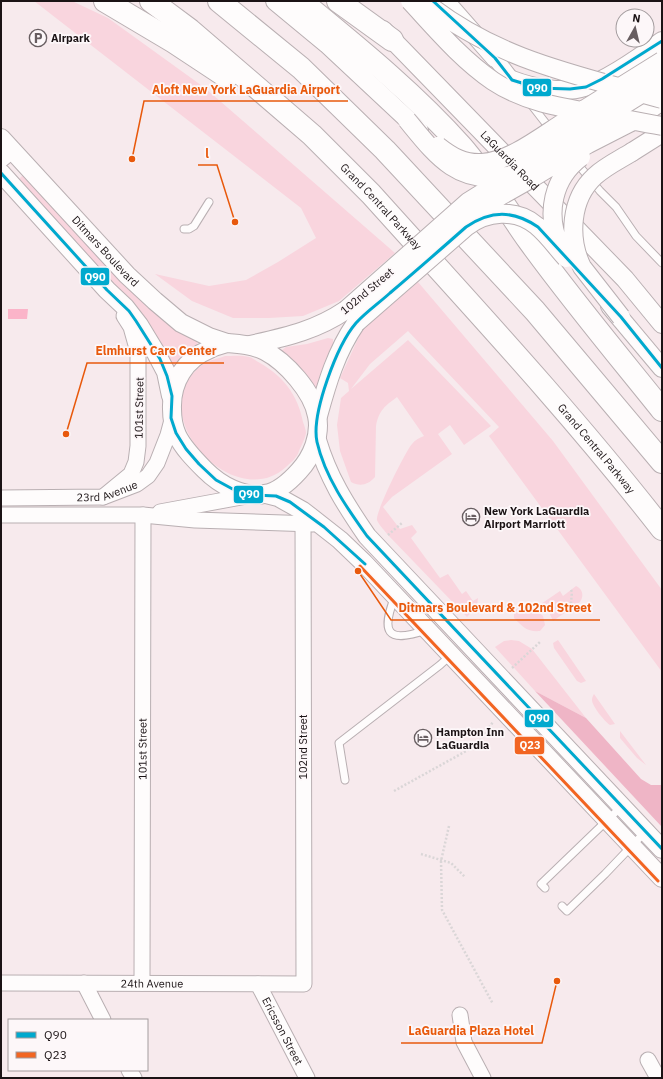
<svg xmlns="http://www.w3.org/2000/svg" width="663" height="1079" viewBox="0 0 663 1079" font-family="'IBM Plex Sans',sans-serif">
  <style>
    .green { fill: #f9d5de }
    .forest { fill: #efb5c6 }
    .water { fill: #fbb4c9 }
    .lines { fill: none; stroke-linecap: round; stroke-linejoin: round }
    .service-casing { stroke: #b9afb2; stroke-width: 9 }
    .minor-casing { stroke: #b9afb2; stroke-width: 17 }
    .tertiary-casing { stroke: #b9afb2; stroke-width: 20 }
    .motorway-casing { stroke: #b9afb2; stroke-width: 24 }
    .path { stroke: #dad6d7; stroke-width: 2.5; stroke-dasharray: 2 2; stroke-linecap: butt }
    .service { stroke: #fefcfc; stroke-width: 7 }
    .minor { stroke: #fefcfc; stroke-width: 15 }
    .tertiary { stroke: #fefcfc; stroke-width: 18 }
    .motorway { stroke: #fefcfc; stroke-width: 22 }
    .tertiary-bridge-casing { stroke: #b9afb2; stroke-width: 20; stroke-linecap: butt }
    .path-bridge { stroke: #dad6d7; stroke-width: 2.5; stroke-dasharray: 2 2; stroke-linecap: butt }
    .tertiary-bridge { stroke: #fefcfc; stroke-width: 18 }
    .bus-1-casing { stroke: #fdf7f9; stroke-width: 6 }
    .bus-2-casing { stroke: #fdf7f9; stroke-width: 6 }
    .bus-1 { stroke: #00a9ce; stroke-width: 3 }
    .bus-2 { stroke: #f26522; stroke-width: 3 }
    .labels { text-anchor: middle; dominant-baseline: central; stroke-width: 3.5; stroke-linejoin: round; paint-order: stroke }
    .poi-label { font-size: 11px; font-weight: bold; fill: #1b1315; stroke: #fdf7f9; text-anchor: start }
    .street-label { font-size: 11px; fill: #1b1315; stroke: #fdf7f9 }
    .leader { fill: none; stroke: #e8590c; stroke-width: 1.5 }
    .callout-dot { fill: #e8590c; stroke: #fdf7f9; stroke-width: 1.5 }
    .callout-label { font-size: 12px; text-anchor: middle; font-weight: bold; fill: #e8590c; stroke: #fdf7f9; stroke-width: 3.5; stroke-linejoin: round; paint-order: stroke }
    .line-badge { stroke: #fdf7f9; stroke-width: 1.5 }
    .badge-label { font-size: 11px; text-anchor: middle; font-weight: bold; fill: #fff }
  </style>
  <rect width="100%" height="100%" fill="#f7eaed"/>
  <path class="green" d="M34 1H72L108 18 205 88 395 253 339 301 303 316 269 318H233L192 301 155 274 209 286 246 280 278 262 316 238 301 208Z
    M23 175 145 305 169 325 196 339 198 342 197 345 186 353 173 366 16 182Z
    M418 282 553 441 662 590V672L489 436 499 427 408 331 370 364 351 389 408 340 491 426 464 445 450 425 438 434 452 454 392 497 383 507 400 529 412 525 417 532 411 538 440 578 448 574 462 594 466 591 473 601 478 598 477 606 467 617 388 535C385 531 379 525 377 520 375 513 405 452 412 444 415 440 419 438 424 436L397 397C385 406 379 410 376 426L375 477C368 485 360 487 351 482L340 451 337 425 341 398 349 391 348 383 340 378 362 330Z
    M328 338 333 339V345L325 361 318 385 314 388 281 351 286 347 307 344Z
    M225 356C232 356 242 355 249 357 253 358 256 361 260 363 283 376 298 395 303 422 304 425 306 430 306 433 305 439 301 446 299 451 297 458 292 461 286 467 234 515 139 413 202 365 208 360 218 359 225 356Z
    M576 586C583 589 584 596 580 602L553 621 549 612 541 604 560 591 563 596Z
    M523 607 534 609 543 616 545 625 540 631C527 632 523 627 514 618V610Z
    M511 640 519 641 532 649 586 718 535 691 495 647 504 641Z
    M558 640 586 681 581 683 577 681 554 648 553 643Z
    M594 694 615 724 610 725C605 722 592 706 592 700 592 697 593 696 594 694Z
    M620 731 646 765 637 758 620 738Z"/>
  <path class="forest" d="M535 691 586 718 641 779 651 785H662V827Z"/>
  <path class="water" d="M8 309H28L27 319H8Z"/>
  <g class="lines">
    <defs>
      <path id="service" d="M530 103 551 130
        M576 162 600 191 616 207 636 236 662 263
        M184 229H189L194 226 209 202
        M395 596C381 632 386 644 426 630
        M345 780 339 743 440 665 451 655
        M545 888 541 884 621 807
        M562 906 567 911 605 874 646 831"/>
      <g id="minor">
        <path d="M487 50 495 58 512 80"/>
        <path d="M1 160 13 150"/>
        <path d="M103 497 131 474 136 462 138 446V352L131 327 124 316"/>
        <path id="s1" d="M1 498 103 497 137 484 148 476 157 463 168 435 172 420"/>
        <path d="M160 512 252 495"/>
        <path d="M1 515H143L195 520 313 524"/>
        <path id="s2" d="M1 983 304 984 303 511"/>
        <path d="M84 983 103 1020"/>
        <path id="s3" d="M142 983 143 515"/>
        <path id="s4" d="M258 984 307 1078"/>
        <path d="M460 1015 464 1042 483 1078"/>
        <path d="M648 1060 658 1078"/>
        <path d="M129 1070 134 1078"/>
      </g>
      <g id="tertiary">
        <path d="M275 1 327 44 419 130"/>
        <path d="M445 1 495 58"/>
        <path id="s5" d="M383 30 625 279 662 324"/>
        <path d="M512 80C533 88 563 94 585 87 607 80 643 55 662 41"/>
        <path d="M631 122 662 101"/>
        <path id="s6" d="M1 138 127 275 155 301 181 323 209 337 227 343"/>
        <path d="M632 152 662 133"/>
        <path d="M1 173 107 290 125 307 139 325 156 353 166 372 171 396"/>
        <path d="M610 306 662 368"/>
        <path d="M227 343C240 344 253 345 265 351 286 362 313 392 317 416 321 435 312 457 299 471 290 481 278 492 265 494 243 498 220 485 205 470 195 460 183 448 177 435 173 426 172 418 172 409 171 382 185 359 210 349 215 346 221 345 227 343Z"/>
        <path d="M250 345C285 337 315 331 346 310"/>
        <path d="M318 416C327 383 336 352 356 323"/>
        <path d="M317 440C328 477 345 504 367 536L662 849"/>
        <path d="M266 494 278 497 303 511 340 540 364 563 662 878"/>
      </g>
      <g id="motorway">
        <path d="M105 1 174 42 227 77"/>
        <path id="s7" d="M151 1 190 30 312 135 371 194C470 304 571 412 662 529"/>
        <path d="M219 1 301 68 385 150 535 311 662 462"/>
        <path d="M301 1C357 47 414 93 462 147 487 176 507 210 529 241 571 299 617 354 662 410"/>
        <path d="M338 1 392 40"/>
      </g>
    </defs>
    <use href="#service" class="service-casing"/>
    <use href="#minor" class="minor-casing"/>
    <use href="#tertiary" class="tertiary-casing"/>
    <use href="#motorway" class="motorway-casing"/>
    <path class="path" d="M388 535 402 523
      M571 590 572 592 571 603 576 610
      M512 668 540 642
      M394 791 477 745 493 722
      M449 826 441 861 442 910 493 1004"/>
    <use href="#service" class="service"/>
    <use href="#minor" class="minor"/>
    <use href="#tertiary" class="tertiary"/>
    <use href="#motorway" class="motorway"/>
    <defs>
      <path id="tertiary-bridge" d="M410 1C436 29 461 59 493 81 523 101 558 107 593 113 616 117 639 122 662 126
        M426 3C498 60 577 75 662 99
        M407 120C435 154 457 185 506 176
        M438 146C452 157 464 164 482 163 512 161 544 134 569 119 600 100 631 80 662 61
        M472 212 527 181 588 144 631 122
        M560 246C545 214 553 178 581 157
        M346 310 468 202 662 81
        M621 317 582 267C568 238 570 199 595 176 606 166 619 160 632 152
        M356 323 466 227C486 211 516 208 537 226 548 235 556 247 566 258"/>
    </defs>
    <use href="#tertiary-bridge" class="tertiary-bridge-casing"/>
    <path class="path-bridge" d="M421 854 451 863 465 877"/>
    <use href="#tertiary-bridge" class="tertiary-bridge"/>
    <defs>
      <path id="bus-1" d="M433 1 495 58 512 80 538 88 570 89 586 87 602 79 662 41
        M1 173 107 290 129 311 136 321 160 359 167 376 172 396 171 418 176 433 186 449 199 464 216 480 238 492 253 495 276 496 290 502 324 527 365 564
        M662 368 621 317 538 227C513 210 491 210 466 227 441 249 416 271 390 293 379 303 366 312 356 323 337 345 311 414 317 442 325 477 347 508 367 536L662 849"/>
      <path id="bus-2" d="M360 566 658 881"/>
    </defs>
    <use href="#bus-1" class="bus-1-casing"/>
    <use href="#bus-2" class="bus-2-casing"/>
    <use href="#bus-1" class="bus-1"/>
    <use href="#bus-2" class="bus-2"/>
  </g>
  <defs>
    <symbol id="parking-ring" viewBox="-11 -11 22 22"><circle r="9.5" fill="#fdf7f9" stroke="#685e61" stroke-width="1.5"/><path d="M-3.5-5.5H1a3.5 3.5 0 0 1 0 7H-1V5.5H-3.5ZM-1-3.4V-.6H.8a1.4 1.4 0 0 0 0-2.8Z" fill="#685e61"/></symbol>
    <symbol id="hotel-ring" viewBox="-11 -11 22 22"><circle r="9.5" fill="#fdf7f9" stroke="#685e61" stroke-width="1.5"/><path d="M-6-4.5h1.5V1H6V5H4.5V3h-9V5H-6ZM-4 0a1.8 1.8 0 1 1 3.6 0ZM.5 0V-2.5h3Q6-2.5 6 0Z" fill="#685e61"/></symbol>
  </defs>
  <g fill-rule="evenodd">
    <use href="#parking-ring" x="28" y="28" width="20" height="20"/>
    <use href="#hotel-ring" x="461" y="507" width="20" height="20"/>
    <use href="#hotel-ring" x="413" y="728" width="20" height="20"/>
  </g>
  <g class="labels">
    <g class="poi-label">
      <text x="51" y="38">Airpark</text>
      <text x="484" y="511">New York LaGuardia<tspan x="484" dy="13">Airport Marriott</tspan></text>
      <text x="436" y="732">Hampton Inn<tspan x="436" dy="13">LaGuardia</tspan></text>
    </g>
    <g class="street-label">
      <text stroke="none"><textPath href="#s5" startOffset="182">LaGuardia Road</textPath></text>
      <text stroke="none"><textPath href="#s7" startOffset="309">Grand Central Parkway</textPath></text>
      <text stroke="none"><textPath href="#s6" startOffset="154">Ditmars Boulevard</textPath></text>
      <text transform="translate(367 291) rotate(-40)">102nd Street</text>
      <text transform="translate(139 408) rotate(-89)">101st Street</text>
      <text stroke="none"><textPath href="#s7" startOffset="633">Grand Central Parkway</textPath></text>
      <text stroke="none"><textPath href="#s1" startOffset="107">23rd Avenue</textPath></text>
      <text transform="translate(303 747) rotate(-90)">102nd Street</text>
      <text stroke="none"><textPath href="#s3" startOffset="234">101st Street</textPath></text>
      <text stroke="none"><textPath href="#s2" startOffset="151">24th Avenue</textPath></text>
      <text stroke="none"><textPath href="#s4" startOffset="53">Ericsson Street</textPath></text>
    </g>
  </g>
  <path class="leader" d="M132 159L144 101H348M235 222L217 165H198M66 434L87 363H224M358 571L391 620H600M557 981L542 1043H401"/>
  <g class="callout-dot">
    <circle cx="132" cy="159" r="4"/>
    <circle cx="235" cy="222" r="4"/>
    <circle cx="66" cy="434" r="4"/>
    <circle cx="358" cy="571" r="4"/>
    <circle cx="557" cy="981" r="4"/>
  </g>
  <g class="callout-label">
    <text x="246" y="94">Aloft New York LaGuardia Airport</text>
    <text x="207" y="158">l</text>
    <text x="156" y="355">Elmhurst Care Center</text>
    <text x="495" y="612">Ditmars Boulevard &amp; 102nd Street</text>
    <text x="471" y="1035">LaGuardia Plaza Hotel</text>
  </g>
  <g class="line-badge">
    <rect x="522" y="78" width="30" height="19" rx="4" fill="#00a9ce"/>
    <rect x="80" y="267" width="30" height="19" rx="4" fill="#00a9ce"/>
    <rect x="233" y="485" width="31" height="19" rx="4" fill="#00a9ce"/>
    <rect x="524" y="709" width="30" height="19" rx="4" fill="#00a9ce"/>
    <rect x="514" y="736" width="31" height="19" rx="4" fill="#f26522"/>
  </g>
  <g class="badge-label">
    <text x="537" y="92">Q90</text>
    <text x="95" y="281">Q90</text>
    <text x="249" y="498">Q90</text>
    <text x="539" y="722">Q90</text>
    <text x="530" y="749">Q23</text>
  </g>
  <rect width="663" height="1079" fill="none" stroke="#1b1315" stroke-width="4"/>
  <rect x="8" y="1019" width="140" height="52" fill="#fdf7f9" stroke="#a39c9e"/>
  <rect x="16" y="1032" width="20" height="6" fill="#00a9ce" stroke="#a39c9e"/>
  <text x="44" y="1039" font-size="12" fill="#1b1315">Q90</text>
  <rect x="16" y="1052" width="20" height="6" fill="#f26522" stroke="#a39c9e"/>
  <text x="44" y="1059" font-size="12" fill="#1b1315">Q23</text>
  <g transform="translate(635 28) rotate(8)"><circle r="19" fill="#fdf7f9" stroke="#a39c9e"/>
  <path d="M0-3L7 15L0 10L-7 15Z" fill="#685e61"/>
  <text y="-6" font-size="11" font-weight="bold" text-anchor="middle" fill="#1b1315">N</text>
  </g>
</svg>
